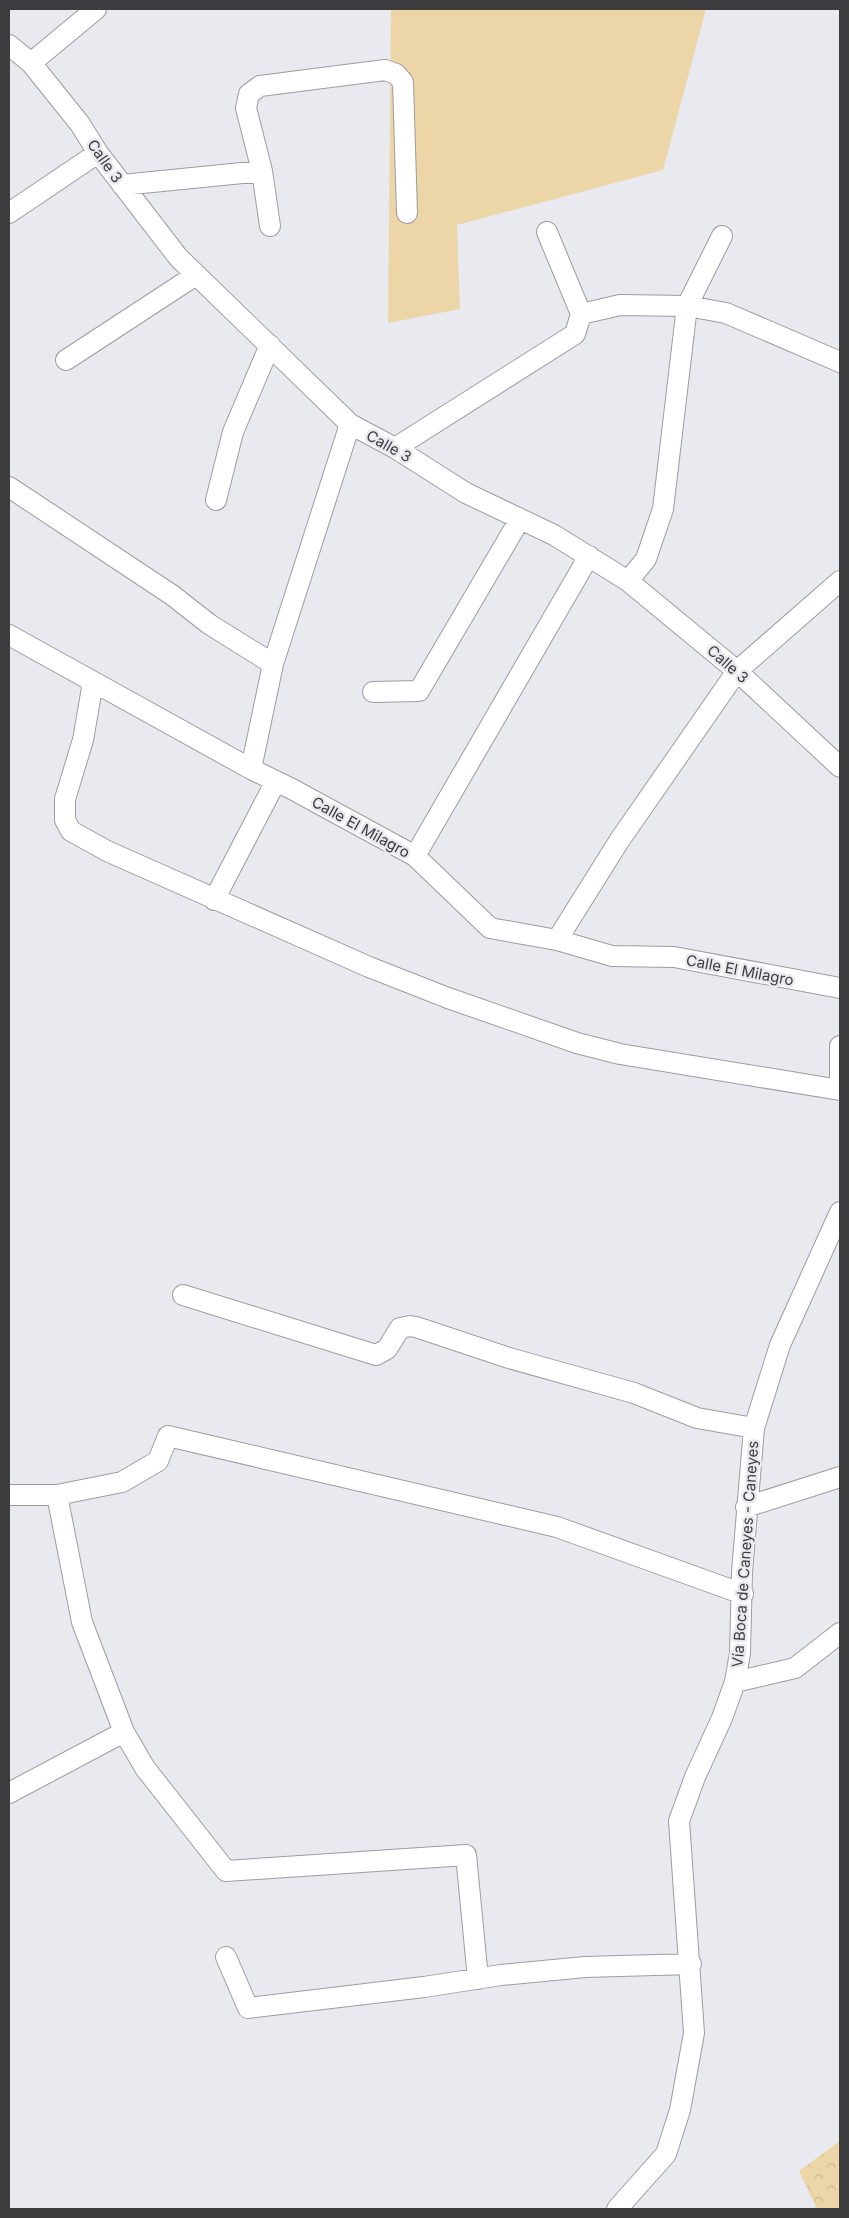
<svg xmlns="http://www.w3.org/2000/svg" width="849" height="2218" viewBox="0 0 849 2218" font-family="Inter,sans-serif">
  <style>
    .grass { fill: #ecd5a6 }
    .forest { fill: url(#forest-crowns) }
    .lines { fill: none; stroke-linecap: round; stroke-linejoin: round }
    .minor-casing { stroke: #9c9ca2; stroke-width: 22 }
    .minor { stroke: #fff; stroke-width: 20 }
    .labels { text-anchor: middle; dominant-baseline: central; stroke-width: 5; stroke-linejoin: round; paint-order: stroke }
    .street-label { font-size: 15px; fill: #3c3c3e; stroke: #e9eaf0 }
  </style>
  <defs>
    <pattern id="forest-crowns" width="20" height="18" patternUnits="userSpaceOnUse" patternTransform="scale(1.25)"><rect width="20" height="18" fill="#ecd5a6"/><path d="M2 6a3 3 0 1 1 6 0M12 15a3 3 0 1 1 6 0" fill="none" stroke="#cbb890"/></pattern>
  </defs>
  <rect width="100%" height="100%" fill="#e9eaf0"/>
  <path class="grass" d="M391 9H706L663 170 457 225 460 309 388 323Z"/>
  <path class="forest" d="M840 2141V2209H817L799 2171Z"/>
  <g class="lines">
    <defs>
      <path id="minor" d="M9 45 31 63 80 124 98 153 178 257 350 424 395 448 466 493 554 535 628 581 737 671 840 767
        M31 63 96 9
        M122 185 262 171
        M9 213 98 153
        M270 226 262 171 246 108 249 94 260 86 385 70 396 74 403 82 407 213
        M581 314 620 305 687 306 704 309 726 313 840 362
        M66 360 196 275
        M395 448 575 334 581 314 547 232
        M9 487 172 595 209 624 273 664
        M216 500 233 432 270 345
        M628 581 646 559 663 509 687 306 722 236
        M9 635 251 769 292 789 415 856 490 928 557 940 612 956 674 957 840 988
        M93 682 83 740 65 799V820L71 831 107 851 369 967 448 998 577 1043 620 1054 840 1090V1046
        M373 692 419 691 520 519
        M251 769 273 664 350 424
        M415 856 589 556
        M214 900 276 781
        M557 940 619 841 737 671 840 581
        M183 1295 376 1355 387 1349 400 1328 410 1326 416 1327 509 1358 634 1393 697 1418 754 1428
        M9 1495H57L122 1482 158 1461 168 1436 557 1527 743 1594
        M746 1507 840 1477
        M735 1682 795 1668 840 1633
        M124 1732 145 1768 226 1871 466 1855 478 1979
        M9 1793 124 1732 82 1622 57 1495
        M226 1957 248 2008 424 1987 501 1975 585 1967 691 1964
        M617 2209 666 2154 680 2110 694 2033 679 1821 695 1777 722 1718 735 1682 740 1653 742 1572 754 1428 780 1345 840 1212"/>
    </defs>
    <use href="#minor" class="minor-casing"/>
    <use href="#minor" class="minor"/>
  </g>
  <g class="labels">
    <g class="street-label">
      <text transform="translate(105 161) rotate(55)">Calle 3</text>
      <text transform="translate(389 446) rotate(30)">Calle 3</text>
      <text transform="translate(728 664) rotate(41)">Calle 3</text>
      <text transform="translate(361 827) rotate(29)">Calle El Milagro</text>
      <text transform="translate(740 970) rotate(11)">Calle El Milagro</text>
      <text transform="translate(745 1554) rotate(-86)">Vía Boca de Caneyes - Caneyes</text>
    </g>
  </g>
  <rect width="849" height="2218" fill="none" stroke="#3c3c3e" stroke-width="20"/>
</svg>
